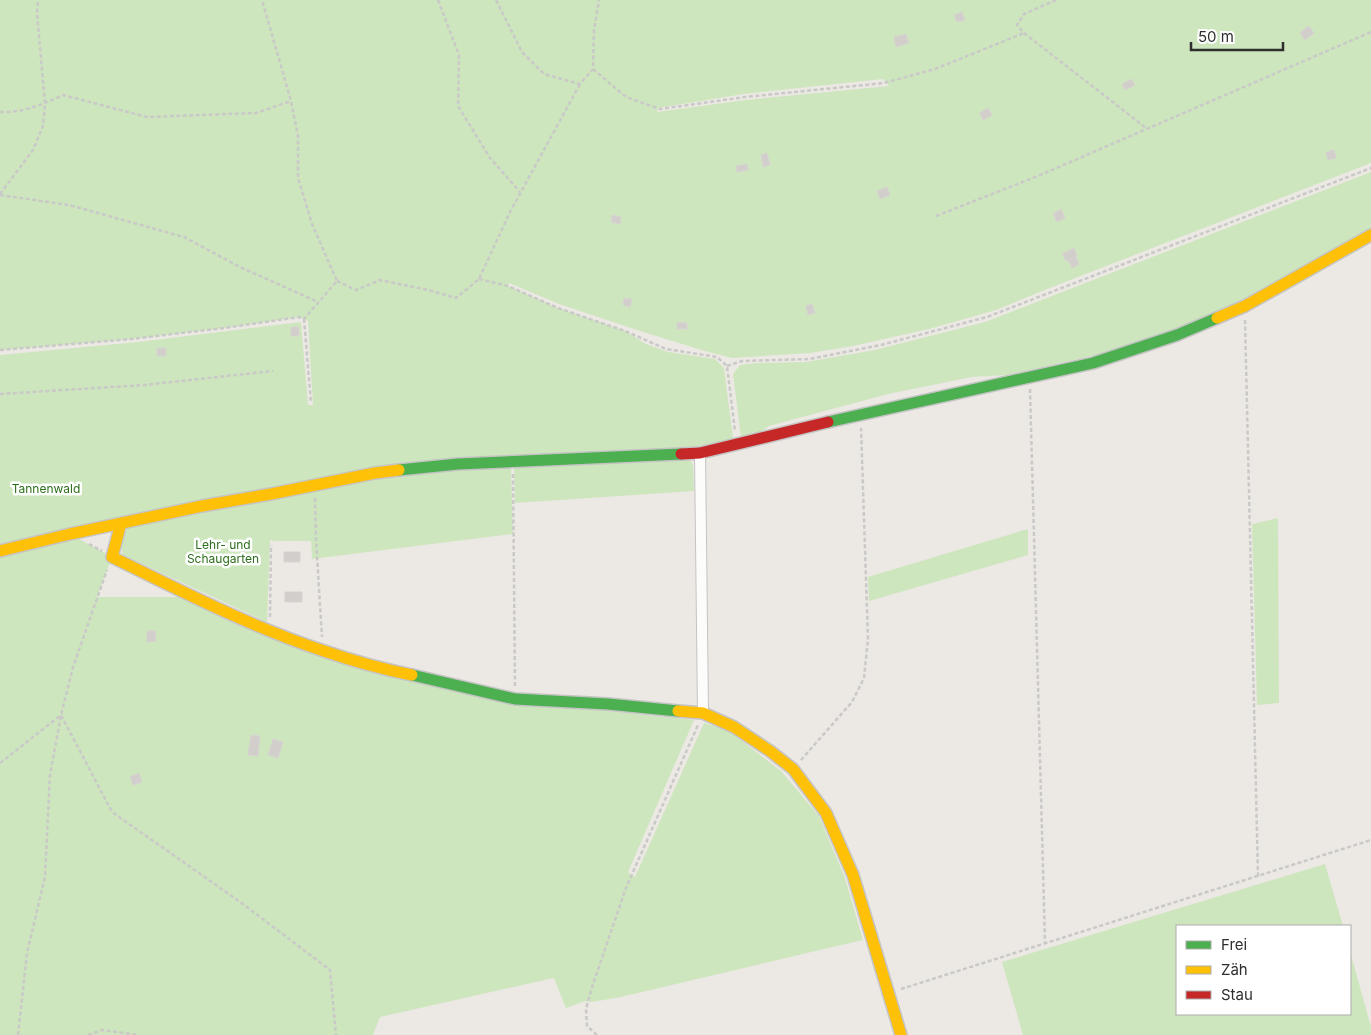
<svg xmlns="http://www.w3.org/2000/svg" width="1371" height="1035" viewBox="0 0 1371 1035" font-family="Inter,sans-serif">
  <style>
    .green { fill: #cee6be; fill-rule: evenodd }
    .building { fill: #d1cecb; stroke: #d7d4d0 }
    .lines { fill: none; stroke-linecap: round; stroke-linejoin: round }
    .street-casing { stroke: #c5c4c5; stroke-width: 12 }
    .fast-casing { stroke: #c5c4c5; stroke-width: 14 }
    .slow-casing { stroke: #c5c4c5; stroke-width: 14 }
    .jam-casing { stroke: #c5c4c5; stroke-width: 14 }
    .path { stroke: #c9c9c8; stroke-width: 2.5; stroke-dasharray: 4 2.5; stroke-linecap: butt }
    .street { stroke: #fcfcfb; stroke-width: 10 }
    .fast { stroke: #4caf50; stroke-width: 11 }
    .slow { stroke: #ffc107; stroke-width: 11 }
    .jam { stroke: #c62828; stroke-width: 11 }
    .labels { text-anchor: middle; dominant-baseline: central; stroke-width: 5; stroke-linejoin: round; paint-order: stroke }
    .park-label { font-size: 12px; fill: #2c6e1b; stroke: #fff }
  </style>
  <rect width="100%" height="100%" fill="#ece8e4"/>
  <path class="green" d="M0 0H1371V163L1042 291 996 310 929 329 853 346 810 353 732 358 705 351 640 331 559 304 509 283 508 286 558 308 625 331 646 344 668 352 715 359 724 368 733 438 701 448 511 455 0 544V355L138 342 301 322 308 405H313L308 321 299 317 224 328 131 339 0 350ZM883 79 889 86 745 100 657 112 658 108 744 94Z
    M1371 172V229L1238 302 1173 330 1096 355 1007 375 972 377 888 394 769 426 758 434 741 437 733 374 740 365 757 363 806 362 875 350 985 322Z
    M689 458 693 465 694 491 515 503 514 467Z
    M511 467 513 534 312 559 311 541H275L270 540 267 622 123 555C119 541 122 537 129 526L398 473Z
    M1278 518 1279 703 1257 705 1252 524Z
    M1028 529V555L869 601 868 577Z
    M70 534 112 557 97 597H181L318 655 607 711 694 720 628 872 635 877 704 723 729 731 781 771 819 816 845 878 863 940 807 953 621 997 592 1002 585 1001 566 1008 554 978 380 1017 373 1035H0V551Z
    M1325 864 1343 926H1177V1014H1350V951L1371 1027V1035H1023L1002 962Z"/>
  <path class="building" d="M962 12 965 20 957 22 954 15Z
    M1309 26 1314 33 1305 40 1300 33Z
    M906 34 909 43 896 47 894 37Z
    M1131 79 1135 85 1125 90 1122 84Z
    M988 108 992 115 983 120 980 113Z
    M1334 150 1336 158 1328 160 1326 152Z
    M767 153 770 165 763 167 761 155Z
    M747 164 748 170 737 172 736 166Z
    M887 187 890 195 880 199 877 191Z
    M1061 209 1065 218 1057 222 1053 214Z
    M612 215 621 217 620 224 611 222Z
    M1074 248 1077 256 1066 261 1062 254Z
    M1076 257 1079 264 1072 268 1068 260Z
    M624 298 632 299 630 307 623 305Z
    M812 304 815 313 808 315 806 306Z
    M677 322 687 323V329H677Z
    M291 327H299V336H291Z
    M157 348H166V356H157Z
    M284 552H300V562H284Z
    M285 592H302V602H285Z
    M147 631H155L156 641 147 642Z
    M251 735 260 736 258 756 248 755Z
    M273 739 283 742 278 758 268 755Z
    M139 773 142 782 133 785 130 777Z"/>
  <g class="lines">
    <defs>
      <path id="street" d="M700 453 703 713"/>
      <path id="fast" d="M828 422 1093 363 1177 335 1217 318
        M399 470 458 464 681 454
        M412 675 515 699 608 704 678 711"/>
      <path id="slow" d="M1217 318 1245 306 1371 235
        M121 523 112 557C181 591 251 627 324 651 353 661 382 669 412 675
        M0 551 70 534 202 506 271 494 375 473 399 470
        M678 711 703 713 734 727 770 751 793 769 826 813 853 875 901 1035"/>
      <path id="jam" d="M681 454 700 453 828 422"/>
    </defs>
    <use href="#street" class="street-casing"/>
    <use href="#fast" class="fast-casing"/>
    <use href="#slow" class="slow-casing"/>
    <use href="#jam" class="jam-casing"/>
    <path class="path" d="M438 0 459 55 458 106 490 158 520 192
      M496 0 522 52 544 74 580 84 593 69 594 30 599 0
      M1056 0 1024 14 1017 25 1024 33 1146 128
      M593 69 626 97 660 109 745 97 884 83 935 69 1024 33
      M0 112C22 113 44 104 63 95L147 117 256 113 291 101
      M0 194 33 150 43 126 45 104 37 13 38 0
      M0 195 69 205 184 237 240 267 318 302
      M936 216 1038 176 1371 32
      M479 279 508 286 558 308 625 331 666 349 717 357 727 366 735 431
      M337 281 356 290 380 280 428 290 456 298 479 279 510 212 580 84
      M304 319 311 403
      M1245 320 1258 877
      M0 350 131 339 224 328 299 317 304 319 337 281 312 224 298 178V136L291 101 262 0
      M727 366 742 361 809 359 881 345 987 317 1371 168
      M1030 389 1045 943
      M0 394 144 385 273 371
      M513 474 515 686
      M315 498 316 540 322 637
      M89 544 102 551
      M270 617 271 545
      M801 760 852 702 864 678 868 639 861 428
      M0 763 61 715 112 812 243 904 330 970 336 1035
      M901 989 1371 840
      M18 1035 27 953 45 877 50 775 61 715 73 667 107 570
      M88 1035 102 1030 138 1035
      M597 1035 587 1026 586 1009 592 987 626 888 698 725"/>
    <use href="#street" class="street"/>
    <use href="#fast" class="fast"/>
    <use href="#slow" class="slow"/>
    <use href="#jam" class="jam"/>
  </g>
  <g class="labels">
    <g class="park-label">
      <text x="46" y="488">Tannenwald</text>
      <text x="223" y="544">Lehr- und<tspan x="223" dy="14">Schaugarten</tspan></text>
    </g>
  </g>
  <rect x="1176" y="925" width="175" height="90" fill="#ffffff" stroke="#ababab"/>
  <rect x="1186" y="941" width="25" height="8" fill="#4caf50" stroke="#ababab"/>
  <text x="1221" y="950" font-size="15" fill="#2e2e2e">Frei</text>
  <rect x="1186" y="966" width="25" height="8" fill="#ffc107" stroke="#ababab"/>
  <text x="1221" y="975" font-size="15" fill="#2e2e2e">Zäh</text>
  <rect x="1186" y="991" width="25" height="8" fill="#c62828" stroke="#ababab"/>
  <text x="1221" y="1000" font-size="15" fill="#2e2e2e">Stau</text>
  <path d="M1191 42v8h92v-8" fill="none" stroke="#2e2e2e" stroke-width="2.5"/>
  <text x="1198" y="42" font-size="15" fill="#2e2e2e" stroke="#ffffff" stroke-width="4" paint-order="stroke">50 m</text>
</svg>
